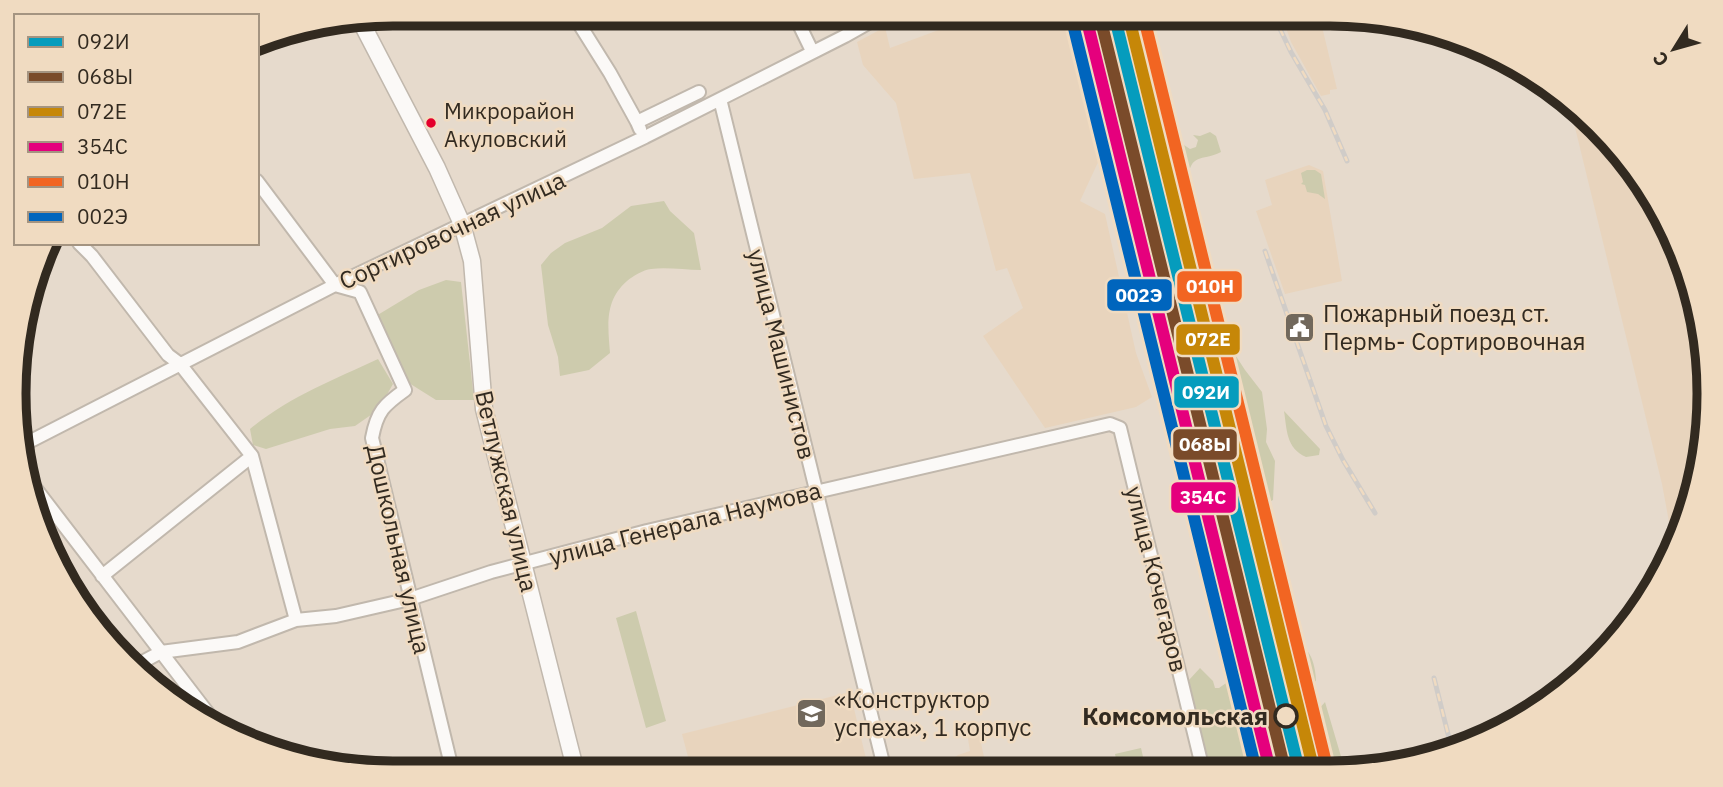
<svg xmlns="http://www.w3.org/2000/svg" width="1723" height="787" viewBox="0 0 1723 787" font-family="'IBM Plex Sans',sans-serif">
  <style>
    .built { fill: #e8d4bd }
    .green { fill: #cdcbad }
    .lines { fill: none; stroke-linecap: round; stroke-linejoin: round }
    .minor-casing { stroke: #c1b8ad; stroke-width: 16 }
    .major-casing { stroke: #c1b8ad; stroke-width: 19 }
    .minor { stroke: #fbf9f7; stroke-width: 12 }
    .major { stroke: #fbf9f7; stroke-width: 16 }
    .rail-casing { stroke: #d0ccc8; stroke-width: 5 }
    .rail { stroke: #f0dbc1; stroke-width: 2.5; stroke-dasharray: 8; stroke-linecap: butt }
    .rail-1-casing { stroke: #f0dbc1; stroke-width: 18 }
    .rail-2-casing { stroke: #f0dbc1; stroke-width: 18 }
    .rail-3-casing { stroke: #f0dbc1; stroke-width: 18 }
    .rail-4-casing { stroke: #f0dbc1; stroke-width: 18 }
    .rail-5-casing { stroke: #f0dbc1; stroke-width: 18 }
    .rail-6-casing { stroke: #f0dbc1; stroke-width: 18 }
    .rail-1 { stroke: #059cbd; stroke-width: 12 }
    .rail-2 { stroke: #7a4b2a; stroke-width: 12 }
    .rail-3 { stroke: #c68708; stroke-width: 12 }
    .rail-4 { stroke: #e5007d; stroke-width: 12 }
    .rail-5 { stroke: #f26522; stroke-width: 12 }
    .rail-6 { stroke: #0065bd; stroke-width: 12 }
    .bus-dot { fill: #e4002b; stroke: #f0dbc1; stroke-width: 2.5 }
    .stop-dot { fill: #f0dbc1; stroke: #322a20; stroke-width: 3.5 }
    .labels { text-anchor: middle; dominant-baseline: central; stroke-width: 5; stroke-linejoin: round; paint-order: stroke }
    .bus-label { font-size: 22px; fill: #322a20; stroke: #f0dbc1; text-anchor: start }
    .street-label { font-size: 24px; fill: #322a20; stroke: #f0dbc1 }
    .poi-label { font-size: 24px; fill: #322a20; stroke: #f0dbc1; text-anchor: start }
    .stop-label { font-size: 24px; font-weight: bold; fill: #322a20; stroke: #f0dbc1; text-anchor: end }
    .rim { fill: none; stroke: #322a20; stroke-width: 9 }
    .line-badge { stroke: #f0dbc1; stroke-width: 2.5 }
    .badge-label { font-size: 19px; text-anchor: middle; font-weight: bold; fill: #fff }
  </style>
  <rect width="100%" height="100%" fill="#e6dacc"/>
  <path class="built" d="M977 14H1062L1085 83 1100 158 1080 201 1105 214 1136 353 1152 397 1136 407 1045 428 983 336 1023 308 1007 268 996 271 970 173 914 179 896 103 863 65 857 42 885 27 890 48 974 17Z
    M1281 14H1319L1337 89 1330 90V94L1321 96 1291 42Z
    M1570 107 1598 125 1680 248 1709 393 1680 538 1674 549 1662 484Z
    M1309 165 1323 171 1342 281 1285 294 1256 211 1272 205 1265 180Z
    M850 692 869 771 692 772 682 734Z
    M977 724 985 762 947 771 945 764 958 755 970 751 966 727Z"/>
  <path class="green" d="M1210 132 1216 136 1221 152C1200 162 1192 152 1187 180L1182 182 1180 178 1184 168 1180 153 1184 145 1190 149 1196 147 1198 140 1193 135 1200 136Z
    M1307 170H1315L1321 174 1325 199 1318 194 1307 192 1305 185 1301 184 1303 182 1301 173Z
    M664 201 670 211 694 233 701 270C685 270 667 267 651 269 643 270 633 276 627 281 604 301 608 326 610 353L589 370 560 376 558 357 548 325 541 265 551 253 565 243 602 228 631 206Z
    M446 280 461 282 474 400H436L401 378 371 319 419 290Z
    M1200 307H1204L1245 370 1262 392 1267 429 1266 442 1275 461 1273 500 1260 506 1255 498 1245 497C1258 475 1263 473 1240 459L1241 452 1228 397 1221 382 1224 369 1217 360 1214 342 1203 329Z
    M378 359 393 384 378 410 355 426 330 429 266 449 253 445 250 429C289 397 333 380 378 359Z
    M1284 411 1320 449 1319 455 1306 457C1286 448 1287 430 1284 411Z
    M636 611 666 721 646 728 616 618Z
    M1303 647C1312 652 1316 670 1316 681L1310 684 1312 705 1310 707 1300 657 1305 656Z
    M1200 668 1213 681 1215 688H1219L1232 679 1237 687 1246 684 1248 691 1258 689 1279 770H1209L1189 680Z
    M1325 702 1345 770H1316L1308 763 1309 760 1318 756 1313 716Z
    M1141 748 1146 770 1119 771 1115 754Z"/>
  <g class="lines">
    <defs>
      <path id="minor" d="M573 14 610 73 637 122
        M794 14 812 51
        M720 99 885 771
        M640 129 637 122 699 92
        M257 181 335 285 360 292 405 390C384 405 377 411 372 438L453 773
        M79 243 92 256 168 355 180 364 252 456 296 620
        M21 446 335 285 645 137 845 36 884 14
        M23 472 217 725
        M102 576 252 456
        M133 667 161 652 238 642 296 620 336 616 410 599 491 572 647 531 1110 424 1120 428 1203 770"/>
      <path id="major" d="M360 20 437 168 462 224 472 261 484 409 576 772"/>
    </defs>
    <use href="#minor" class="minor-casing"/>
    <use href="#major" class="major-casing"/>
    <use href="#minor" class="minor"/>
    <use href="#major" class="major"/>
    <defs>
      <path id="rail" d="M1273 14 1291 52 1325 110 1347 161
        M1265 251 1326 426 1343 460 1375 513
        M1434 678 1452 750"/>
    </defs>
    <use href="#rail" class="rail-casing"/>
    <use href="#rail" class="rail"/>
    <defs>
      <path id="rail-1" d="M1114 14 1299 770"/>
      <path id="rail-2" d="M1100 17 1285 770"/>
      <path id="rail-3" d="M1128 14 1313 767"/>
      <path id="rail-4" d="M1087 21 1270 770"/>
      <path id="rail-5" d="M1143 14 1326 763"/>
      <path id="rail-6" d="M1073 24 1256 770"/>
    </defs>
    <use href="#rail-1" class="rail-1-casing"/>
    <use href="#rail-2" class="rail-2-casing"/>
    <use href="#rail-3" class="rail-3-casing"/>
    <use href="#rail-4" class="rail-4-casing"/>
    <use href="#rail-5" class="rail-5-casing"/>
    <use href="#rail-6" class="rail-6-casing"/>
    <use href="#rail-1" class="rail-1"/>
    <use href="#rail-2" class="rail-2"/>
    <use href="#rail-3" class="rail-3"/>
    <use href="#rail-4" class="rail-4"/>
    <use href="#rail-5" class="rail-5"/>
    <use href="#rail-6" class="rail-6"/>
  </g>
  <defs>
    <symbol id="civic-square" viewBox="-11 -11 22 22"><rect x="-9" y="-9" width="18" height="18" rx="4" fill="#71685c" stroke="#f0dbc1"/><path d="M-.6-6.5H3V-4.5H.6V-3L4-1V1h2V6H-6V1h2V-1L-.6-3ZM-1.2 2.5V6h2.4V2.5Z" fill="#fff"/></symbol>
    <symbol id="school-square" viewBox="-11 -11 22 22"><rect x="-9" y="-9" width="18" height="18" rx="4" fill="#71685c" stroke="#f0dbc1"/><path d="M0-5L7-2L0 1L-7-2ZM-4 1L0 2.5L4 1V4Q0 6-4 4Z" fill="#fff"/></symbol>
  </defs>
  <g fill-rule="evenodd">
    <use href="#civic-square" x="1282" y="310" width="35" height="35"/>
    <use href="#school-square" x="794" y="696" width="35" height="35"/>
  </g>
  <circle class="bus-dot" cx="431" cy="123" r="6"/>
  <circle class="stop-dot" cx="1286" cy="716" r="11"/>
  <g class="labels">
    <g class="bus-label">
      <text x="444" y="110">Микрорайон<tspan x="444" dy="28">Акуловский</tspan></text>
    </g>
    <g class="street-label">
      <text transform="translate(452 230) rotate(-25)">Сортировочная улица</text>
      <text transform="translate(782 354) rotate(76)">улица Машинистов</text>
      <text transform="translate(507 491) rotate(77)">Ветлужская улица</text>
      <text transform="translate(685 523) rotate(-14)">улица Генерала Наумова</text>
      <text transform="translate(399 549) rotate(77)">Дошкольная улица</text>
      <text transform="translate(1157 579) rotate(76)">улица Кочегаров</text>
    </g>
    <g class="poi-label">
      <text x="1323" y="313">Пожарный поезд ст.<tspan x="1323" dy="28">Пермь- Сортировочная</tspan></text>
      <text x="834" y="699">«Конструктор<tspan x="834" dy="28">успеха», 1 корпус</tspan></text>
    </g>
    <g class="stop-label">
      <text x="1268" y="716">Комсомольская</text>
    </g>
  </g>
  <path d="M0 0H1723V787H0ZM393 26H1330A367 367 0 0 1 1697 393V394A367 367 0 0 1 1330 761H393A367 367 0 0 1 26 394V393A367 367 0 0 1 393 26Z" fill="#f0dbc1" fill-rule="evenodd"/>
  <path class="rim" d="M393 26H1330A367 367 0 0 1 1697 393V394A367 367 0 0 1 1330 761H393A367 367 0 0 1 26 394V393A367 367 0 0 1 393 26Z"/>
  <g class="line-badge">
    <rect x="1176" y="270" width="67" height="33" rx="7" fill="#f26522"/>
    <rect x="1106" y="278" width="67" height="34" rx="7" fill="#0065bd"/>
    <rect x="1175" y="323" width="66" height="33" rx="7" fill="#c68708"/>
    <rect x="1173" y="375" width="67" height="34" rx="7" fill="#059cbd"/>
    <rect x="1172" y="428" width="66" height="33" rx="7" fill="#7a4b2a"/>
    <rect x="1170" y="481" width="67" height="33" rx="7" fill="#e5007d"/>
  </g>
  <g class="badge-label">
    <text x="1210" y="293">010Н</text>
    <text x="1139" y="302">002Э</text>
    <text x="1208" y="346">072Е</text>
    <text x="1206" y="399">092И</text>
    <text x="1205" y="451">068Ы</text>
    <text x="1203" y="504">354С</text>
  </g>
  <rect x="14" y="14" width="245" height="231" fill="#f0dbc1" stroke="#a49481" stroke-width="2"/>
  <rect x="28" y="37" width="35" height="10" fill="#059cbd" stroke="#a49481" stroke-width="2"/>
  <text x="77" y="49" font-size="21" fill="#322a20">092И</text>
  <rect x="28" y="72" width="35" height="10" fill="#7a4b2a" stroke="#a49481" stroke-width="2"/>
  <text x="77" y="84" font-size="21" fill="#322a20">068Ы</text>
  <rect x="28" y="107" width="35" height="10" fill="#c68708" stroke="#a49481" stroke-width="2"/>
  <text x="77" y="119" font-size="21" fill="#322a20">072Е</text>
  <rect x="28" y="142" width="35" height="10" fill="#e5007d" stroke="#a49481" stroke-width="2"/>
  <text x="77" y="154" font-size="21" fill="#322a20">354С</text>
  <rect x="28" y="177" width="35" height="10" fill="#f26522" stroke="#a49481" stroke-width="2"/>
  <text x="77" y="189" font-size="21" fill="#322a20">010Н</text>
  <rect x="28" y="212" width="35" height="10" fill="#0065bd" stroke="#a49481" stroke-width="2"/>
  <text x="77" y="224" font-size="21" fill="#322a20">002Э</text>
  <g transform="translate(1674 49) rotate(233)" stroke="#f0dbc1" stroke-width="5" paint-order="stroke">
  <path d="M0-5L12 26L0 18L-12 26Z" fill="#322a20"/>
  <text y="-10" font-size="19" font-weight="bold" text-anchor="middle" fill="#322a20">С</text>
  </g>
</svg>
